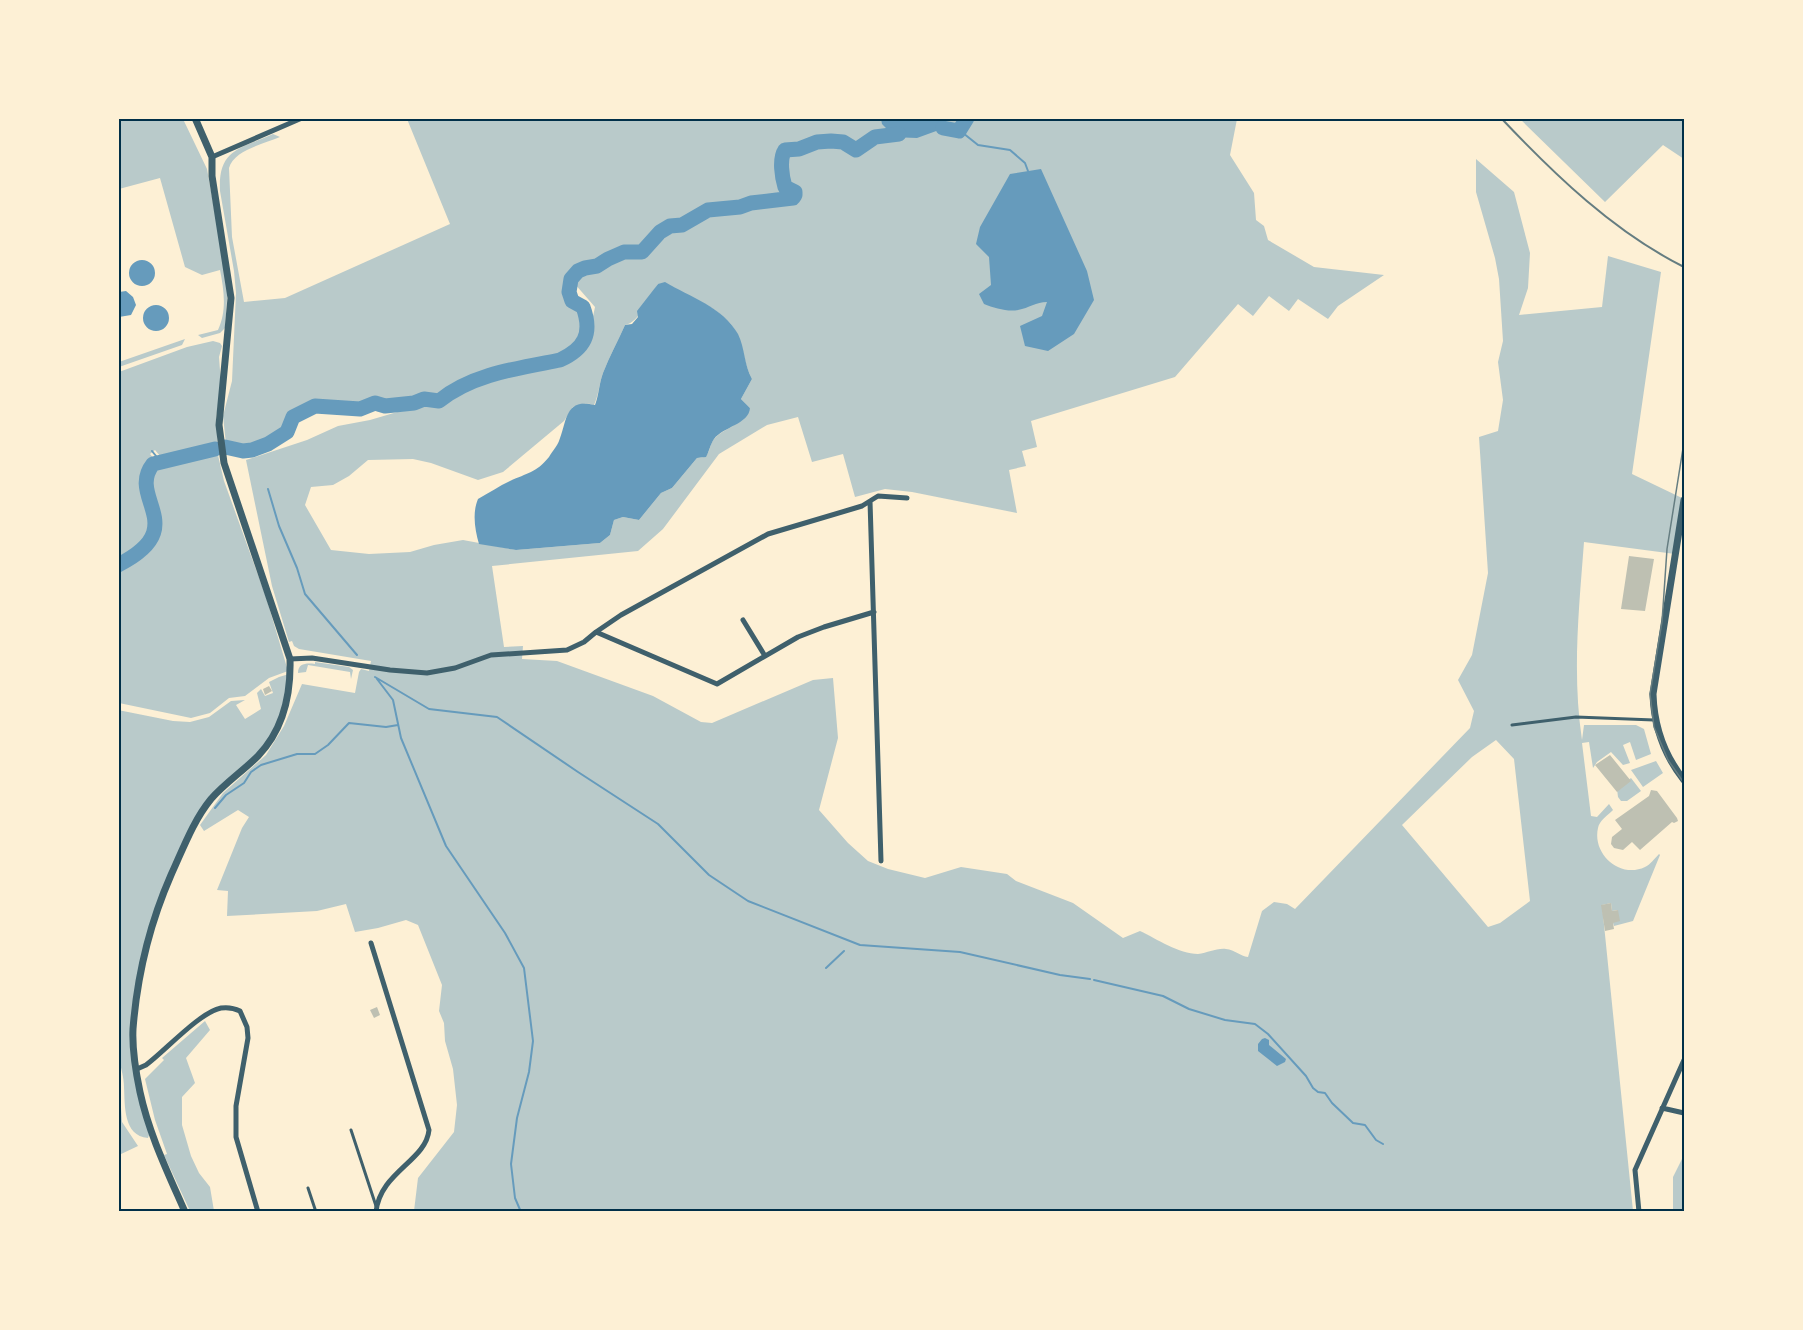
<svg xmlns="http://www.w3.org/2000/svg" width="1803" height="1330" viewBox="0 0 1803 1330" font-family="'Crimson Pro',serif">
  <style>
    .green { fill: #b9caca; fill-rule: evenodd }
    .water { fill: #669bbc }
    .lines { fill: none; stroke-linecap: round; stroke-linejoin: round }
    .stream { stroke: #669bbc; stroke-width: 2 }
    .river { stroke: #669bbc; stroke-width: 15 }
    .building { fill: #bec0b2 }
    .service { stroke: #3f606c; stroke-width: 3 }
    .minor { stroke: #3f606c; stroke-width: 5 }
    .tertiary { stroke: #3f606c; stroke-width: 7 }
    .tram { stroke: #657d81; stroke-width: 1.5 }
    .rail { stroke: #657d81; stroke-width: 2 }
    .neatline { fill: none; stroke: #003049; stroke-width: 2 }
  </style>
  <rect width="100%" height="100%" fill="#fdf0d5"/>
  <path class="green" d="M119 119H183L207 169 228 286 225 328 220 333 202 338 198 335 218 330C227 311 224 290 220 270L202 275 185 267 160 178 119 189Z
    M407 119H1237L1230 155 1254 193 1256 220 1264 226 1268 240 1314 267 1384 275 1338 306 1328 319 1298 299 1289 311 1269 296 1253 316 1238 304 1175 377 1031 421 1037 447 1022 451 1026 466 1009 470 1017 513 912 492 885 489 855 497 843 454 812 462 798 417 767 425 719 454 663 529 638 551 492 566 504 647 523 646 522 659 557 661 653 696 701 722 712 723 813 680 833 678 838 738 819 810 848 843 868 861 888 869 925 878 961 867 1007 874 1016 881 1073 903 1123 938 1140 931C1157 939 1179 954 1198 954 1208 953 1216 948 1226 949 1235 950 1240 956 1248 957L1262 911 1274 902 1287 904 1295 909 1470 728 1474 711 1458 680 1472 655 1488 573 1479 437 1498 431 1503 400 1498 362 1503 341 1499 279 1495 258 1476 192V159L1514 192 1530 253 1528 288 1519 315 1602 307 1608 256 1661 272 1632 474 1682 498 1675 554 1584 542C1579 609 1572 674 1582 740L1584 725H1636L1644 729 1651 754 1636 760 1630 742 1623 745 1630 763 1623 765 1611 752 1597 762 1593 768 1589 742 1582 743 1591 816 1597 817 1609 804 1613 810C1608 815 1599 821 1598 828 1592 854 1620 879 1645 867 1650 865 1655 858 1659 854L1660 855 1633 921 1614 926 1613 923 1618 910 1612 911 1611 903 1602 905 1633 1211H414L418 1178 454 1132 457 1105 453 1069 445 1041 444 1023 439 1011 442 985 418 925 406 920 378 928 355 932 346 904 317 911 227 916 228 891 217 890 242 828 249 817 238 810 204 831 200 825 223 793 266 755 284 726 302 684 355 693 359 672 361 669 369 671 371 661 299 649 294 646 292 641 289 642 272 586 246 460 307 440 338 426 370 420 455 395 491 381 550 367 586 350 595 307 567 275C559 289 563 302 579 308L582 321V340C566 363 538 358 514 365 489 371 458 384 437 398 420 395 403 402 386 404L381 401H374L356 407 317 403 299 410 289 419 284 431 260 445 243 448 226 444 223 416 232 381 236 293 234 271 220 191C218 149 240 149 273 134L280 137C264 144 234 150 229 168L232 237 244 302 285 298 450 224ZM658 284C683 293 726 308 737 334 744 348 744 365 752 379L741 399 750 408C746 413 742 418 737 423 730 429 721 431 714 439 708 447 711 459 697 458L672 488 661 493 639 520 623 517 614 520 610 535 600 543 516 550 463 540 434 545 410 552 369 554 331 550 305 505 311 487 333 485 349 476 368 460 413 459 431 463 478 480 503 472 564 421 573 407 586 403 594 405C599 394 599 384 603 373 609 357 618 341 625 325 640 322 649 297 658 284ZM1496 740 1514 759 1530 901 1500 923 1488 927 1402 825 1472 757Z
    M1520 119H1684V159L1663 145 1605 202Z
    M185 339 182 345 119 367V362Z
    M213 341 220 343 222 346 219 357 221 384 216 419 218 445 164 457 160 456 155 450 150 454 155 460C125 474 164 518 146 543 140 552 128 558 119 562V372L187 347Z
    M217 451 224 481 266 597 288 671 269 678 245 696 229 698 210 713 191 718 119 703V570C197 530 133 491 154 469 158 465 208 453 217 451Z
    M315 662 349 667 353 670 351 679 350 672 308 665 306 672 298 673C298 663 307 663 315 664Z
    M289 674 285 705 266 745 211 796 160 897 131 1029 149 1135 148 1138C123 1136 125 1105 124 1087 124 1078 121 1068 119 1059L118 710 173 721 190 722 209 717 231 701 245 700 236 705 245 719 261 709 257 693 261 689 265 696 273 693 269 682 279 677Z
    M1656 761 1663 773 1643 787 1631 770Z
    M1631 778 1641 791 1627 801H1621L1618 797 1617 789Z
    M205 1021 210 1030 186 1058 195 1083 182 1097V1125L191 1156 199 1173 210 1187 214 1211H190L164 1155 167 1154 155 1120 145 1079 164 1060 162 1058Z
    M119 1079 122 1122 138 1146 119 1155Z
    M1684 1155V1211H1673V1177Z"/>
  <path class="water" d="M881 119H936L946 124 962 128 964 132 960 134 939 130 917 138 891 137 882 143 881 132 888 130 882 124Z
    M1041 169 1087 271 1094 300 1074 334 1048 351 1025 346 1020 326 1042 316 1047 302C1036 302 1029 308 1018 310 1008 312 994 308 984 304L979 294 991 285 989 257 976 244 980 227 1010 174Z
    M129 273a13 13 0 1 1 26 0a13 13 0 1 1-26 0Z
    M665 282C690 297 723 307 738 334 745 348 744 365 752 379L741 399 750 408C749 424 723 427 714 439 710 445 709 452 706 457L697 458 672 488 661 493 639 520 623 517 614 520 610 535 600 543 516 550 479 544C475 530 472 513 478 499 489 493 499 486 510 481 527 473 536 473 549 457 552 452 557 446 559 441 567 421 565 397 595 405 599 394 599 384 603 373 609 357 618 341 625 325L632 324 638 317 637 311 658 284Z
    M126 291 133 297 136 305 131 315 119 317V292Z
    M143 318a13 13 0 1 1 26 0a13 13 0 1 1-26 0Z
    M1265 1038 1269 1040V1045L1286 1059 1285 1062 1277 1066 1258 1051V1044L1262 1039Z"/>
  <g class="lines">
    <path class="stream" d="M963 133 978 145 1010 150 1025 163 1028 171
      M152 451 160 461
      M268 489 279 526 297 568 305 594 357 655
      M375 677 429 709 497 717 578 772 658 824 709 875 748 901 860 945 960 952 1060 975 1090 979
      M377 679 393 700 401 738 446 846 505 933 524 968 533 1041 529 1072 517 1118 511 1164 515 1198 521 1212
      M215 808 226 795 244 783 251 772 261 765 297 754H315L328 745 349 723 386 727 398 725
      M826 968 844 951
      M1094 980 1163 996 1189 1009 1225 1020 1255 1024 1268 1034 1306 1076 1313 1088 1318 1092 1325 1093 1332 1103 1353 1123 1365 1125 1376 1140 1383 1144"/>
    <path class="river" d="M943 128 959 131 967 118
      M225 447 243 451 252 450 268 444 287 432 293 417 315 406 360 409 375 403 385 406 414 403 424 399 439 401C472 374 519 368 560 360 584 349 593 334 583 307L572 301 569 292 571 279 578 271 585 268 597 266 608 259 624 252H642L660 232 670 226 682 225 708 210 740 207 751 203 793 198 795 195V192L785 187C782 177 779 159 785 150L799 149 817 142 831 141 843 142 856 150 875 137 899 134
      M118 565C193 527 126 498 153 464L215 449"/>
  </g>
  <path class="building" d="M1629 556 1654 559 1645 611 1621 609Z
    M269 686 272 691 265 695 263 689Z
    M1610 755 1631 781 1617 792 1595 765Z
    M1651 790 1657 791 1677 818 1678 821 1674 823 1672 822 1640 850 1632 842 1623 850 1614 848 1611 844 1612 837 1622 829 1615 820 1649 796Z
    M1611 903 1612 911 1618 910 1620 921 1613 923 1614 929 1605 931 1601 905Z
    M377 1007 380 1015 374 1018 370 1010Z"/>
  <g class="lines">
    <path class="service" d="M1512 725 1576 717 1654 720
      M351 1130 376 1206
      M308 1188 316 1212"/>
    <path class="minor" d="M212 157 302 118
      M870 501 881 861
      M743 620 765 656
      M596 632 717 684 798 637 824 627 874 612
      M290 659 312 658 390 670 427 673 455 668 491 655 567 650 584 642 596 632 621 615 768 534 862 506 878 496 907 498
      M371 943 429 1130C426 1161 380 1172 376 1212
      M137 1069 146 1065C165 1051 200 1012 221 1008 228 1007 234 1008 240 1011L247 1027 248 1038 236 1106V1137L258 1212
      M1662 1108 1684 1113
      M1639 1212 1635 1170 1684 1060"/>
    <path class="tertiary" d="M1684 500 1653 694C1654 726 1664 755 1684 780
      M185 1212C168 1173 149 1134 140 1092 136 1073 132 1049 133 1029 137 977 150 923 171 875 183 849 193 821 211 799 225 783 243 771 258 756 284 729 291 694 290 659L224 463 219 425 231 298 212 176V157L195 118"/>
    <path class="tram" d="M1684 442 1667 549 1662 622 1650 694 1654 727 1668 760 1684 783"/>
    <path class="rail" d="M1501 118C1555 175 1614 232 1684 267"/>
  </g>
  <rect width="1803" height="1330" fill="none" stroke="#fdf0d5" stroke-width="240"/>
  <rect x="120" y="120" width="1563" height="1090" class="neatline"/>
</svg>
